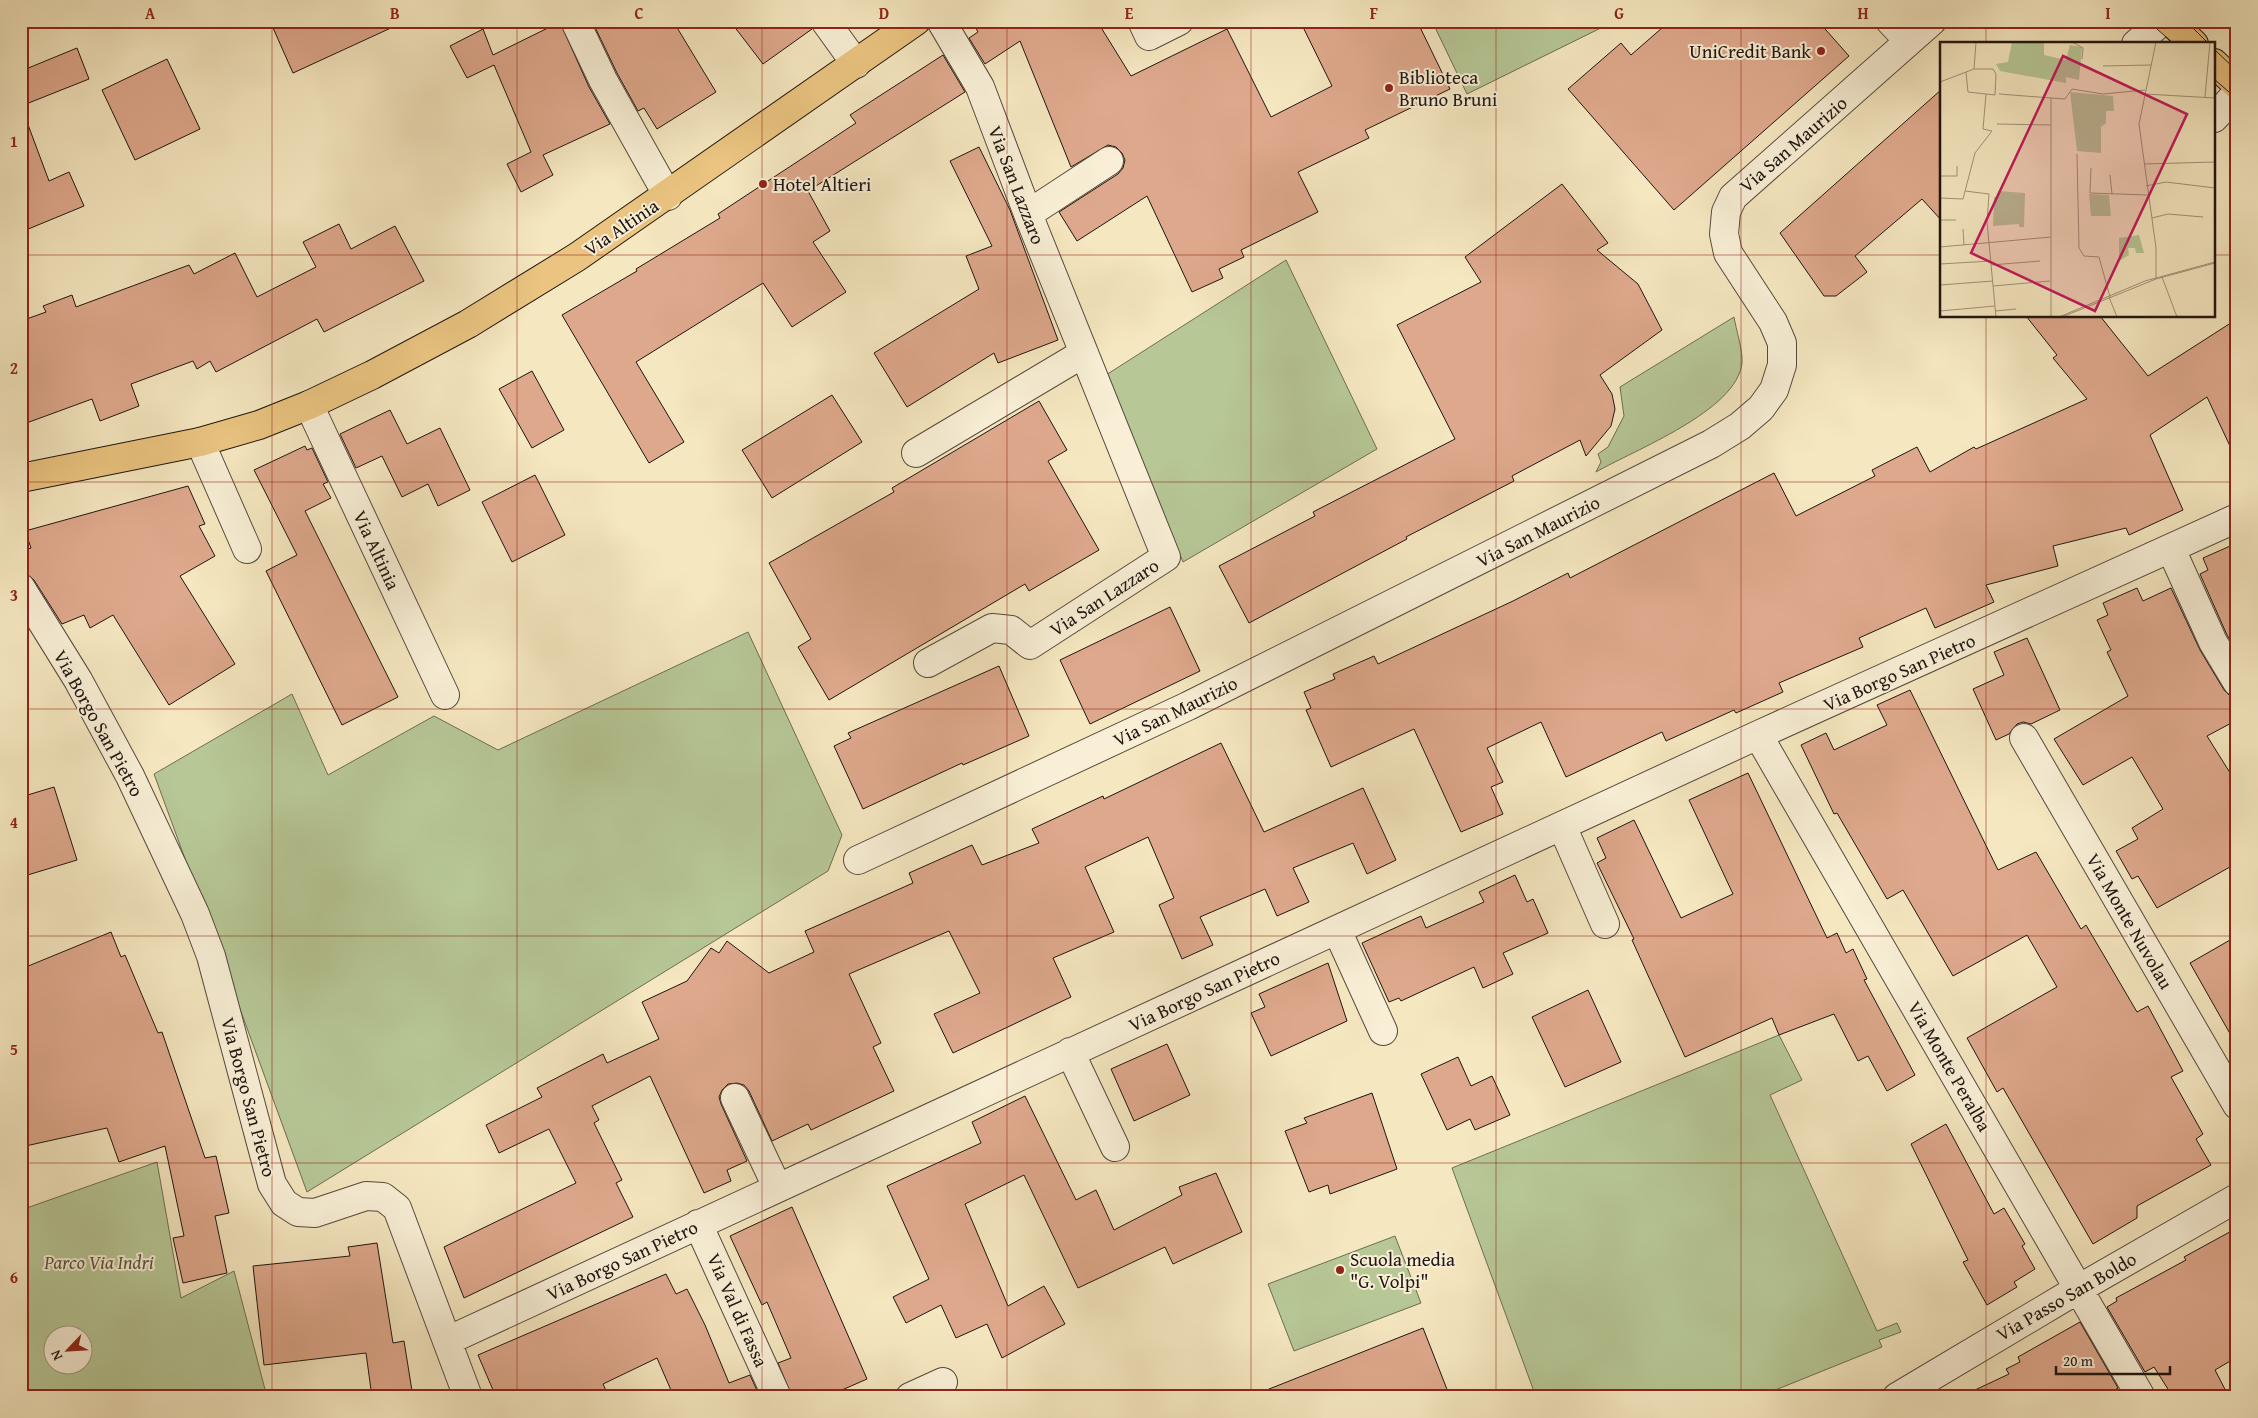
<svg xmlns="http://www.w3.org/2000/svg" width="2258" height="1418" viewBox="0 0 2258 1418" font-family="'Gentium Book Plus',serif">
  <style>
    .green { fill: #b7c796; stroke: #6c6e53; fill-rule: evenodd }
    .building { fill: #dea88c; stroke: #201510 }
    .lines { fill: none; stroke-linecap: round; stroke-linejoin: round }
    .minor-casing { stroke: #554a3c; stroke-width: 30 }
    .major-casing { stroke: #201510; stroke-width: 30 }
    .minor { stroke: #f8efd6; stroke-width: 28 }
    .major { stroke: #eac480; stroke-width: 28 }
    .tram { stroke: #201510; stroke-width: 1 }
    .grid { fill: none; stroke: #8f2418; stroke-width: 1; stroke-opacity: 0.55 }
    .poi-dot { fill: #8f2418; stroke: #f8efd6; stroke-width: 2 }
    .labels { text-anchor: middle; dominant-baseline: central; stroke-width: 4; stroke-linejoin: round; paint-order: stroke }
    .poi-label { font-size: 19px; fill: #201510; stroke: #f8efd6; text-anchor: start }
    .street-label { font-size: 19px; fill: #201510; stroke: #f8efd6 }
    .park-label { font-size: 19px; font-style: italic; fill: #55533f; stroke: #f8efd6 }
    .inset-road { fill: none; stroke: #a0937a; stroke-width: 1 }
    .view { fill: #c2185b; fill-opacity: 0.15; stroke: #c2185b; stroke-width: 2.5 }
    .inset-edge { fill: none; stroke: #201510; stroke-width: 2.5 }
    .neatline { fill: none; stroke: #8f2418; stroke-width: 2 }
    .grid-label { font-size: 16px; text-anchor: middle; font-weight: bold; fill: #8f2418 }
  </style>
  <rect width="100%" height="100%" fill="#f5e7c0"/>
  <filter id="stains"><feTurbulence type="fractalNoise" baseFrequency=".004" numOctaves="4"/><feColorMatrix values="0 0 0 0 .2 0 0 0 0 .09 0 0 0 0 .02 0 0 0 .5 -.17"/></filter>
  <radialGradient id="worn" r=".72"><stop offset=".6" stop-color="#630" stop-opacity="0"/><stop offset="1" stop-color="#630" stop-opacity=".3"/></radialGradient>
  <path class="green" d="M1432 21H1615L1467 94Z
    M1286 260 1377 449 1183 562 1106 375Z
    M1734 317C1736 329 1743 351 1742 363 1737 411 1634 450 1596 472L1601 462 1598 454 1608 447 1624 416 1620 387Z
    M748 632 842 835 828 871 307 1192 154 774 292 694 328 775 434 716 498 750Z
    M1779 1035 1802 1080 1770 1095 1877 1331 1897 1323 1901 1332 1879 1340 1882 1347 1758 1397H1536L1452 1168Z
    M157 1162 181 1298 234 1271 267 1397H26L21 1373V1210ZM52 1336H82V1366H52Z
    M1395 1236 1421 1303 1294 1351 1268 1284Z"/>
  <path class="building" d="M270 21H406L293 73Z
    M592 21H673L716 92 657 129 644 108 638 111 617 73Z
    M730 21H810L812 29 763 64Z
    M972 21H1097L1131 76 1227 29 1271 117 1332 86 1300 21H1417L1450 89 1365 130 1369 138 1298 172 1318 212 1241 250 1244 257 1219 269 1223 278 1192 292 1147 196 1077 241 1059 212 1118 174 1123 168 1125 160 1122 153 1116 147 1108 145 1071 167 1020 41 985 64 969 38 978 32Z
    M1670 21H1818L1849 56 1674 210 1568 89 1621 43 1631 55Z
    M560 22 589 87 610 124 543 155 553 175 521 192 507 164 531 152 494 65 467 78 450 46 483 29 493 55Z
    M77 48 89 79 21 106V71Z
    M943 55 965 92 808 191 830 231 813 242 846 292 792 327 763 283 636 362 684 442 649 463 562 315 637 271 636 269 720 218 718 214 856 123 850 115Z
    M167 59 200 129 135 160 102 90Z
    M1942 89V221L1922 199 1855 256 1867 272 1836 296H1824L1780 233Z
    M21 114H24L49 181 69 172 84 206 21 232Z
    M979 147 1010 210 1058 340 998 363 994 353 907 407 874 353 979 289 966 256 992 246 950 161Z
    M1562 184 1608 243 1597 250 1638 284 1662 330 1600 375 1612 394 1615 409 1611 426 1586 456 1580 440 1512 476 1514 481 1406 537 1407 539 1249 623 1219 566 1315 516 1313 512 1455 439 1397 325 1481 282 1465 257Z
    M339 224 351 249 395 226 424 281 324 332 317 319 216 372 210 361 197 369 193 361 131 384 139 406 100 421 92 399 21 425V321L46 312 43 306 72 295 76 307 189 265 194 274 235 253 257 297 316 267 303 242Z
    M2026 316H2100L2148 376 2237 319V461L2207 397 2150 435 2183 510 2129 535 2126 528 2053 546 2058 566 1986 585 1994 602 1935 628 1926 608 1859 638 1863 647 1779 683 1783 692 1736 713 1734 710 1666 741 1662 732 1566 777 1541 722 1487 748 1503 782 1491 787 1503 814 1461 832 1414 729 1331 767 1306 710 1311 708 1304 692 1335 679 1333 674 1374 656 1378 664 1513 601 1568 573 1570 578 1774 473 1796 516 1875 476 1872 470 1917 447 1930 472 1974 447 1976 449 2087 399 2053 358 2057 355Z
    M532 371 564 430 532 448 499 389Z
    M832 395 862 442 772 498 742 450Z
    M1039 401 1067 450 1048 461 1099 550 1029 591 1025 584 829 700 798 647 811 639 769 563 894 492 892 488Z
    M390 410 407 444 440 428 470 490 438 506 428 484 402 497 382 456 356 468 340 434Z
    M305 446 307 450 312 448 328 482 323 484 331 498 305 511 398 697 342 725 266 571 297 555 254 470Z
    M535 475 565 535 512 562 482 502Z
    M188 486 205 524 199 526 215 556 180 576 235 664 169 705 113 615 90 628 84 615 62 624 34 580 27 574 21 564V551L31 548 25 531Z
    M2237 543V651L2227 635 2200 574 2208 570 2203 558Z
    M2137 588 2143 601 2171 588 2200 650 2224 690 2229 695 2237 698V720L2207 736 2237 784V863L2157 908 2138 876 2132 879 2116 851 2138 839 2132 828 2163 809 2132 757 2083 785 2054 739 2128 696 2107 652 2111 650 2097 620 2108 615 2103 603Z
    M1170 607 1200 671 1090 724 1060 660Z
    M2027 638 2060 710 2031 724 2023 722 2017 724 2009 734 1996 740 1973 689 2004 675 1994 652Z
    M999 666 1029 736 963 765 962 763 863 809 834 746 851 738 848 733Z
    M1910 690 1998 870 2036 852 2081 929 2086 925 2137 1012 2148 1006 2183 1071 2171 1077 2203 1134 2196 1139 2211 1165 2137 1206V1218L2093 1244 2003 1088 1997 1092 1967 1038 2057 987 2027 935 1953 976 1903 890 1887 899 1837 813 1834 814 1801 745 1826 733 1834 750 1887 725 1877 705Z
    M1221 743 1264 832 1363 788 1396 860 1367 874 1353 843 1293 868 1309 902 1277 916 1265 889 1200 917 1213 945 1182 959 1159 905 1174 898 1148 837 1085 867 1114 932 1053 958 1071 997 953 1053 934 1014 980 993 949 931 849 974 881 1043 873 1047 894 1091 811 1130 808 1124 772 1141 749 1091 744 1085 737 1083 728 1084 722 1090 719 1097 721 1104 747 1161 727 1170 731 1181 704 1193 650 1076 592 1106 599 1120 594 1123 622 1180 616 1183 633 1217 464 1298 444 1247 576 1183 549 1129 499 1153 486 1125 542 1097 537 1088 603 1054 607 1063 659 1039 642 1002 687 981 711 948 719 953 727 941 769 973 814 952 805 931 913 883 909 873 972 845 982 865 1039 843 1032 829 1103 796 1104 799Z
    M1748 773 1827 938 1837 933 1846 953 1853 949 1867 979 1864 980 1915 1075 1887 1091 1868 1056 1858 1061 1834 1014 1779 1035 1772 1018 1685 1057 1632 940 1634 939 1597 863 1606 858 1597 838 1634 820 1681 918 1733 894 1689 800Z
    M54 787 77 860 21 877V797Z
    M1515 875 1527 902 1533 899 1548 933 1503 953 1513 974 1483 988 1474 967 1401 1001 1399 998 1389 1002 1362 943 1421 916 1426 928 1484 902 1479 892Z
    M111 932 121 957 125 955 158 1033 162 1032 205 1158 216 1156 229 1213 215 1216 227 1273 183 1283 173 1238 184 1236 165 1146 119 1162 107 1128 21 1147V969Z
    M2237 936V1046L2190 963Z
    M1328 963 1347 1021 1271 1056 1251 1013 1265 1007 1259 994Z
    M1588 990 1621 1062 1565 1087 1532 1017Z
    M1167 1044 1190 1095 1134 1121 1111 1069Z
    M1458 1057 1471 1086 1492 1076 1510 1115 1475 1130 1470 1119 1447 1130 1421 1074Z
    M1372 1093 1397 1169 1330 1194 1328 1185 1309 1192 1285 1131 1307 1123 1304 1118Z
    M1025 1096 1076 1200 1096 1190 1114 1230 1182 1195 1179 1187 1216 1173 1242 1232 1173 1264 1165 1247 1078 1288 1024 1175 965 1204 1008 1306 1044 1286 1065 1324 1002 1358 987 1324 956 1338 941 1305 906 1323 893 1297 929 1279 887 1186 981 1143 972 1122Z
    M1946 1124 1994 1214 2004 1208 2025 1244 2022 1246 2035 1269 2014 1282 2017 1287 1987 1305 1963 1262 1968 1260 1911 1144Z
    M792 1207 867 1379 826 1397H792L778 1363 791 1358 767 1302 762 1305 730 1236Z
    M2237 1228V1357L2215 1370 2229 1397H2173L2154 1367 2145 1372 2107 1307 2117 1301 2116 1298 2186 1260 2184 1257Z
    M377 1243 393 1343 404 1341 413 1397H372L366 1353 264 1365 253 1266 350 1256 348 1247Z
    M666 1274 676 1294 687 1289 705 1325 729 1383 750 1375 760 1397H674L657 1358 603 1384 609 1397H496L478 1355Z
    M2080 1322 2118 1388 2103 1397H1960L2009 1374 2006 1369 2020 1362 2018 1357Z
    M1423 1328 1450 1397H1254V1395Z"/>
  <g class="lines">
    <defs>
      <path id="minor" d="M575 21 603 80 668 196
        M825 21 856 64
        M1142 21 1149 36 1179 21
        M1890 21 1909 41
        M2136 44 2162 21
        M2214 118 2237 93
        M1028 214 1109 161
        M309 405 445 695
        M200 442 247 549
        M916 453 1084 353
        M2171 549 2213 642 2237 682
        M21 588 78 680 130 776 195 914 211 956 272 1184 284 1203 298 1212 315 1213 366 1196 383 1197 397 1208 447 1341 1758 735 2237 518
        M928 663 992 628 1011 630 1030 645 1166 557 1028 214 980 87 941 21
        M1758 735 2141 1397
        M2024 738 2237 1105
        M1562 826 1605 924
        M858 860 1188 706 1711 444 1740 426 1761 408 1774 390 1782 365V343L1773 322 1728 253 1724 234 1726 212 1733 197 1932 21
        M1337 930 1383 1031
        M1070 1052 1115 1147
        M735 1098 777 1187
        M698 1224 777 1397
        M447 1341 468 1397
        M910 1397 943 1382
        M1897 1397 2080 1288 2237 1198"/>
      <path id="major" d="M2170 21 2194 44
        M2214 63 2237 85
        M21 478 200 442 259 425 309 405 372 375 468 324 577 257 916 21"/>
    </defs>
    <use href="#minor" class="minor-casing"/>
    <use href="#major" class="major-casing"/>
    <use href="#minor" class="minor"/>
    <use href="#major" class="major"/>
    <path class="tram" d="M2148 21 2174 44
      M2186 21 2209 44
      M2214 49 2237 71
      M2214 79 2237 99"/>
  </g>
  <path class="grid" d="M272 21V1397M517 21V1397M762 21V1397M1007 21V1397M1251 21V1397M1496 21V1397M1741 21V1397M1986 21V44M21 255H1942M2214 255H2237M1986 316V1397M21 482H2237M21 709H2237M21 936H2237M21 1163H2237"/>
  <g class="poi-dot">
    <circle cx="1821" cy="51" r="5"/>
    <circle cx="1389" cy="88" r="5"/>
    <circle cx="763" cy="184" r="5"/>
    <circle cx="1340" cy="1270" r="5"/>
  </g>
  <g class="labels">
    <g class="poi-label">
      <text x="1811" y="51" text-anchor="end">UniCredit Bank</text>
      <text x="1399" y="77">Biblioteca<tspan x="1399" dy="22">Bruno Bruni</tspan></text>
      <text x="773" y="184">Hotel Altieri</text>
      <text x="1350" y="1259">Scuola media<tspan x="1350" dy="22">"G. Volpi"</tspan></text>
    </g>
    <g class="street-label">
      <text transform="translate(1793 144) rotate(-41)">Via San Maurizio</text>
      <text transform="translate(1017 185) rotate(69)">Via San Lazzaro</text>
      <text transform="translate(621 227) rotate(-34)">Via Altinia</text>
      <text transform="translate(1538 531) rotate(-27)">Via San Maurizio</text>
      <text transform="translate(377 550) rotate(65)">Via Altinia</text>
      <text transform="translate(1104 597) rotate(-33)">Via San Lazzaro</text>
      <text transform="translate(1899 672) rotate(-24)">Via Borgo San Pietro</text>
      <text transform="translate(1175 711) rotate(-26)">Via San Maurizio</text>
      <text transform="translate(99 723) rotate(61)">Via Borgo San Pietro</text>
      <text transform="translate(2130 921) rotate(60)">Via Monte Nuvolau</text>
      <text transform="translate(1204 991) rotate(-25)">Via Borgo San Pietro</text>
      <text transform="translate(1950 1066) rotate(60)">Via Monte Peralba</text>
      <text transform="translate(249 1097) rotate(75)">Via Borgo San Pietro</text>
      <text transform="translate(622 1260) rotate(-25)">Via Borgo San Pietro</text>
      <text transform="translate(2066 1296) rotate(-30)">Via Passo San Boldo</text>
      <text transform="translate(738 1310) rotate(66)">Via Val di Fassa</text>
    </g>
    <g class="park-label">
      <text x="99" y="1262">Parco Via Indri</text>
    </g>
  </g>
  <g transform="translate(1940 42)">
    <rect width="275" height="275" fill="#f5e7c0"/>
    <path d="M72 0H104V13L126 18 130 3 142 5 139 38 126 35V41L60 29 56 22 68 20ZM130 50 173 54 174 69H166V81L161 85V111L137 109ZM58 149 85 151 84 185H79V182L53 184 54 155H57ZM149 152 169 153 171 174H151ZM199 193 204 211H196L195 206H188L189 213 179 219V196Z" fill="#b7c796"/>
    <path class="inset-road" d="M132 0 143 6 142 17M163 24 211 23M34 27 36 0M0 40 34 27H53L56 32 55 53 28 50 26 30M59 52 111 56M205 52 275 56M265 55 270 0M57 82 111 83M137 112 139 206 144 214 159 215 170 255M204 122 275 120M151 126 150 151 208 153M170 133 172 152M0 134H17V124M206 144 226 140 275 146M25 149 49 152 47 180 56 275M0 156 23 157 35 111 52 89 43 87 46 52M212 176 228 172 263 175M0 178H16M23 187 24 203M0 205 111 195M0 222 51 219M51 223 100 219M222 235 237 275M216 237 275 221M0 243 53 239M53 244 110 239M169 255 177 275M0 269 55 264M55 269 76 267M111 275V56L125 57 132 47 163 52 205 48M119 275 205 239 275 220M122 275 216 237V206L199 82 216 0"/>
    <path class="view" d="M123 14 247 72 155 269 31 211Z"/>
    <rect width="275" height="275" class="inset-edge"/>
  </g>
  <rect width="2258" height="1418" fill="none" stroke="#f5e7c0" stroke-width="55"/>
  <g transform="translate(68 1350) rotate(245)"><circle r="24" fill="#f8efd6" stroke="#a29887"/>
  <path d="M0-4L9 19L0 12L-9 19Z" fill="#8f2418"/>
  <text y="-8" font-size="14" font-weight="bold" text-anchor="middle" fill="#201510">N</text>
  </g>
  <path d="M2056 1366v8h114v-8" fill="none" stroke="#201510" stroke-width="2.5"/>
  <text x="2063" y="1366" font-size="15" fill="#201510" stroke="#f8efd6" stroke-width="4" paint-order="stroke">20 m</text>
  <rect x="28" y="28" width="2202" height="1362" class="neatline"/>
  <g class="grid-label">
    <text x="150" y="19">A</text>
    <text x="395" y="19">B</text>
    <text x="639" y="19">C</text>
    <text x="884" y="19">D</text>
    <text x="1129" y="19">E</text>
    <text x="1374" y="19">F</text>
    <text x="1619" y="19">G</text>
    <text x="1863" y="19">H</text>
    <text x="2108" y="19">I</text>
    <text x="14" y="147">1</text>
    <text x="14" y="374">2</text>
    <text x="14" y="601">3</text>
    <text x="14" y="828">4</text>
    <text x="14" y="1055">5</text>
    <text x="14" y="1283">6</text>
  </g>
  <rect width="100%" height="100%" filter="url(#stains)"/>
  <rect width="100%" height="100%" fill="url(#worn)"/>
</svg>
